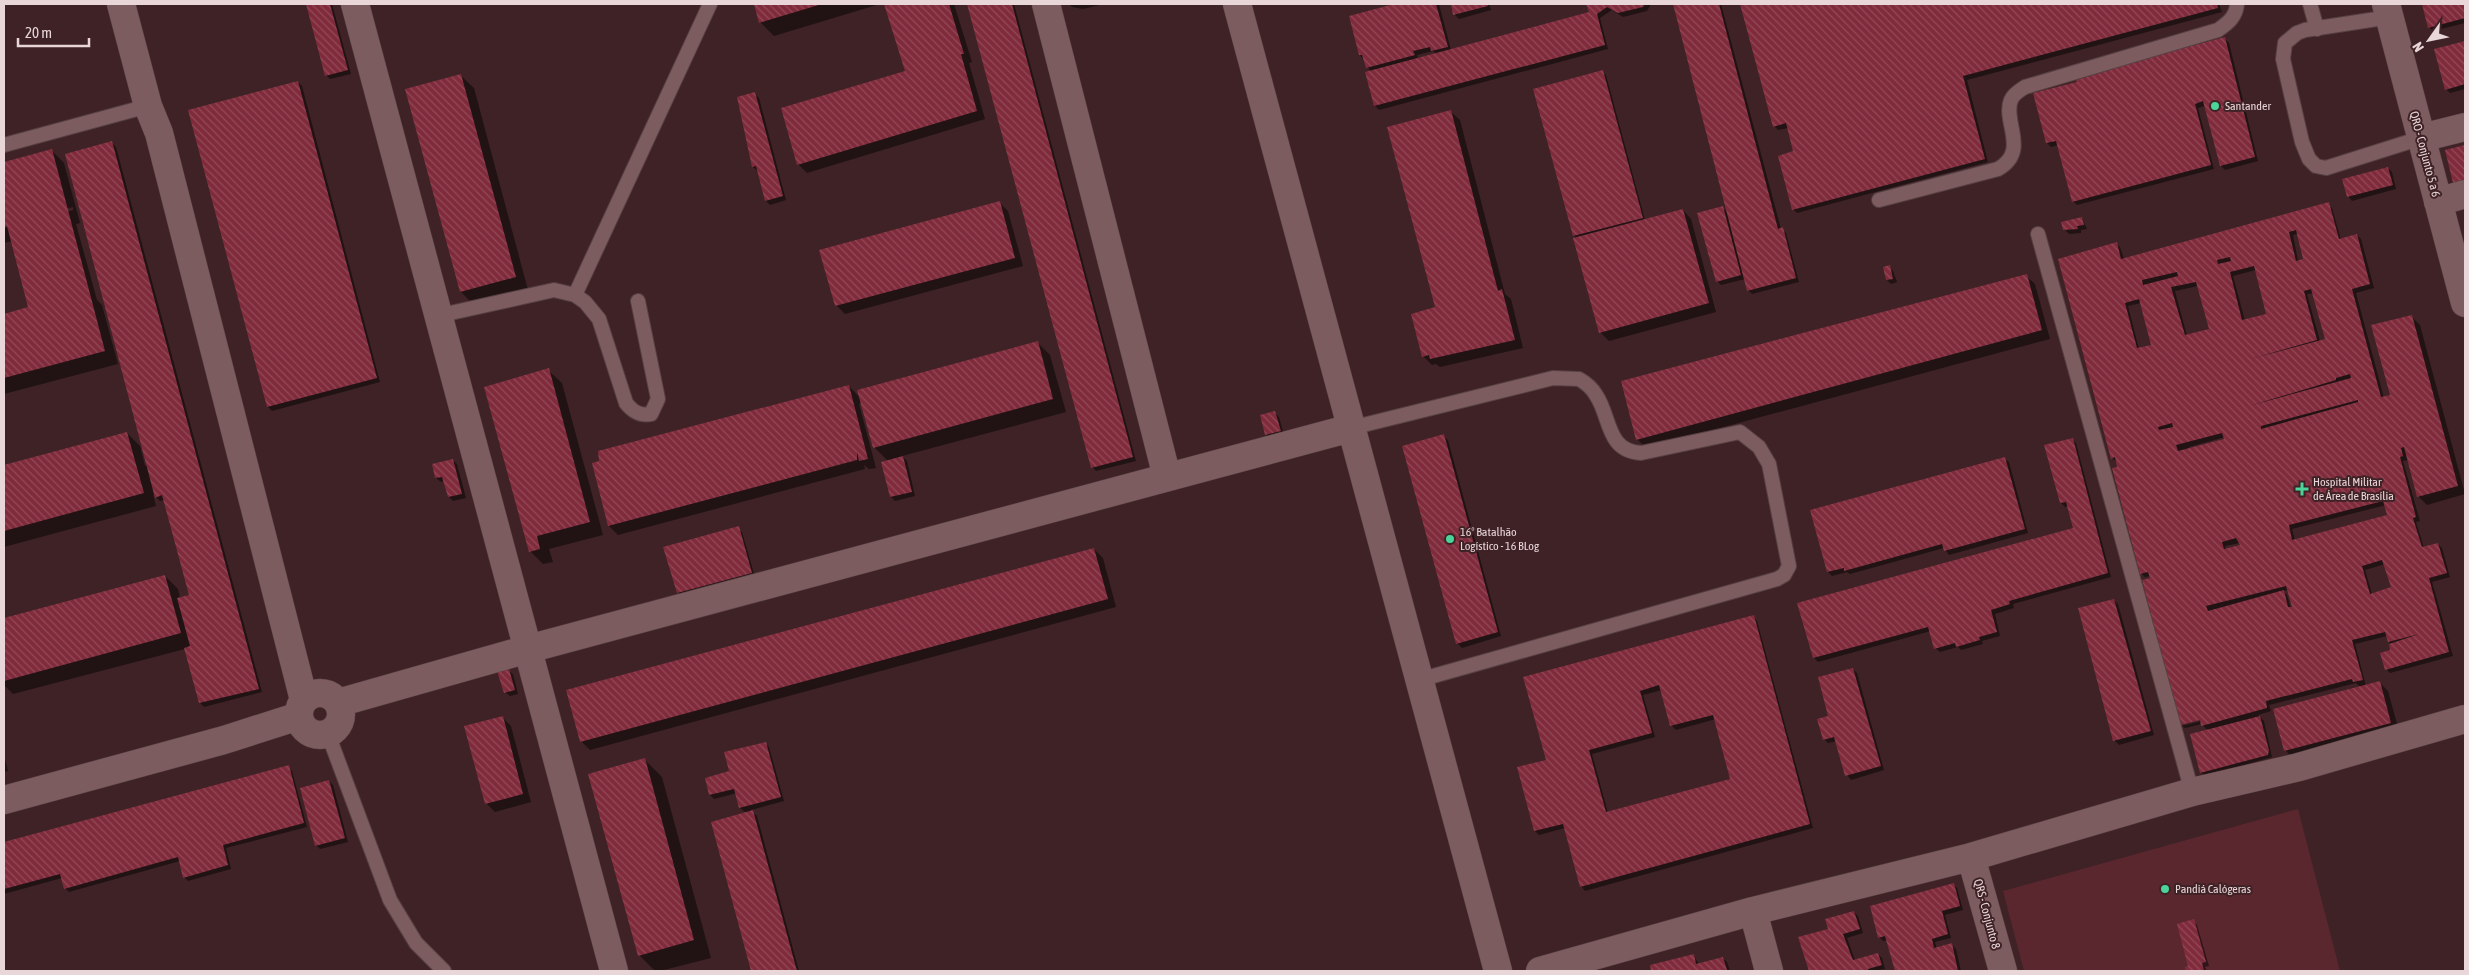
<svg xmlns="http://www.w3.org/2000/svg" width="2469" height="975" viewBox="0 0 2469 975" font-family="'Asap Condensed',sans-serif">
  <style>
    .pitch { fill: #5b272f }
    .shadow { fill: #0007; fill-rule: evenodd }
    .building { fill: url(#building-back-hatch); fill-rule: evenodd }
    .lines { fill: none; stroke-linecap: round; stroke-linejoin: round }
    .service-casing { stroke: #574043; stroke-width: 16 }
    .minor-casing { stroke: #574043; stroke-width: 29 }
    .service { stroke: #7c5c5f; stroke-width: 14 }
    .minor { stroke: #7c5c5f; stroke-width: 28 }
    .poi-dot { fill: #4cd39a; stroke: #3e2226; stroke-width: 2 }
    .labels { text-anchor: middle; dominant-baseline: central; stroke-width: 4; stroke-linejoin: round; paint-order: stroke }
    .poi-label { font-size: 12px; fill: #e9d6d8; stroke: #3e2226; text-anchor: start }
    .street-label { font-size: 12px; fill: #e9d6d8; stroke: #3e2226 }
  </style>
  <defs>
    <pattern id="building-back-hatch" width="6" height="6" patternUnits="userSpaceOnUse" patternTransform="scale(1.25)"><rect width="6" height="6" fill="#802b3c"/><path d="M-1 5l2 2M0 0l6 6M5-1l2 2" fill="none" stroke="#924957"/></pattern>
  </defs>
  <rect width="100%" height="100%" fill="#3e2226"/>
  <path class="pitch" d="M2298 809 2340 971H2024L2003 891Z"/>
  <path class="shadow" d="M307 4H332L351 74 330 79 326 75Z
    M756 4H880L774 36 760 22Z
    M885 4H954L972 62 969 63 985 119 807 173 798 164 906 72Z
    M968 4H1014L1136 461 1096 471 1092 467Z
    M1069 4H1104L1083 9 1072 7Z
    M1399 4H1439L1451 50 1591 13 1588 4H1651L1647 11 1623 17 1612 10 1600 18 1608 49 1379 110 1375 106 1371 72 1360 55 1350 16ZM1433 51 1436 54 1418 59 1417 55Z
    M1452 4H1489L1491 10 1459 19 1455 15Z
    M1674 4H1721L1781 229 1786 233 1799 282 1752 294 1748 290 1745 279 1721 285 1717 281 1722 207 1728 213Z
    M1741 4H2219L2222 12 1967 80 1988 162 1797 213 1793 209 1795 152 1788 128 1778 130 1774 126Z
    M2423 4H2465V23L2433 31 2429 27Z
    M2225 39 2229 43 2258 161 2225 170 2221 166 2205 106 2198 108 2214 169 2077 205 2073 201 2058 145 2051 147 2047 143Z
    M2465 42V89L2450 93 2446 89 2436 50Z
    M1602 71 1606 75 1645 220 1683 210 1691 219 1716 312 1609 341 1600 332 1577 239 1574 236Z
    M460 75 474 88 528 290 474 305 461 292 406 89Z
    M298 82 302 86 380 382 272 411 268 407 190 111Z
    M755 94 759 98 786 200 770 205 766 201 758 171 753 167Z
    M1451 112 1460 120 1505 294 1511 299 1523 348 1440 367 1436 364 1432 365 1423 356 1436 308Z
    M112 143 116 147 262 692 204 707 200 703 185 649 13 694 4 685V619L165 576 178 589 180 598 191 596 165 500 160 501 153 494 156 506 4 547V466L127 433 140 446 145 466 148 465Z
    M51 150 64 163 80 223 76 224 97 300 102 305 118 364 4 394V315L30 308 12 241 4 243V228L73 210V207L4 226V163Z
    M2388 168 2392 172 2396 189 2352 201 2348 196Z
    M999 202 1008 211 1023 266 845 314 836 305Z
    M2328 204 2332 208 2341 240 2357 235 2361 239 2374 288 2356 293 2384 398 2391 396 2412 317 2420 325 2465 494 2427 505 2418 496 2408 460 2403 461 2420 521 2416 522 2424 548 2438 544 2442 548 2450 577 2432 582 2453 656 2390 673 2386 669 2392 651 2387 636 2355 644 2366 686 2379 682 2388 691 2399 731 2294 759 2285 750 2360 687 2356 683 2269 705 2271 711 2258 715 2264 721 2272 757 2205 776 2201 772 2208 731 2202 724 2185 728 2182 726 2206 720V717L2181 724 2150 576 2145 577 2141 573 2117 462 2112 458 2116 243 2120 247 2124 259ZM2298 234 2304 260 2298 261 2293 235ZM2256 270 2267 314 2245 321 2233 276ZM2198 286 2210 330 2187 336 2175 291ZM2314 293 2327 340 2320 341 2307 294ZM2141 303 2153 346 2139 349 2128 306ZM2225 437V440L2190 449 2189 447ZM2386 505 2389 515 2295 540 2292 529ZM2245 542V544L2226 550 2225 546ZM2385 564 2392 588 2372 594 2365 570ZM2288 590 2295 612 2292 613 2287 595 2283 591Z
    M2082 218 2087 229 2081 230V233L2069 234 2065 230Z
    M1889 267 1893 271 1897 282 1891 284 1887 280 1884 268Z
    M2026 276 2035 284 2050 339 1646 448 1637 439Z
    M1037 342 1050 355 1066 412 902 456 907 461 915 496 895 501 891 497 882 463 888 461 874 447 862 403 859 404 876 468 869 469 864 465 865 469 618 535 609 526 593 464 849 386 860 398Z
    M548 370 562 383 603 535 549 549 553 562 543 564 530 551Z
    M1275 413 1279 417 1284 435 1270 439 1266 435Z
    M1444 436 1448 440 1501 636 1462 648 1458 644 1403 447Z
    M2072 439 2076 443 2111 577 2013 604 2014 608 1995 614 2000 636 1982 641 1983 644 1961 650 1958 647 1940 652 1935 648 1931 631 1818 662 1814 658 2074 529 2068 506 2065 507 2061 503Z
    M2004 458 2009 462 2028 533 1949 555 1944 548 1850 574 1847 572 1832 576 1828 572Z
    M453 460 457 464 466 498 453 501 449 497 445 481 441 482 436 478Z
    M738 528 742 532 755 577 682 596 678 592Z
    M1094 549 1103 558 1116 607 590 750 581 741Z
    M2114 600 2118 604 2154 735 2119 745 2115 741Z
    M1753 616 1757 621 1813 828 1585 891 1581 886 1565 828 1539 835 1535 831 1547 761 1525 678ZM1662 690 1672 726 1676 730 1716 719 1732 779 1608 813 1592 754 1655 737 1643 695Z
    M503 667 513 674 518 694 510 696 505 692Z
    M1853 669 1857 673 1884 770 1851 780 1847 775 1837 741 1828 743 1824 739 1830 717Z
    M502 717 511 726 531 802 495 812 486 803Z
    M765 743 769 747 784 801 751 810 757 816 799 971H752L712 823 746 813 740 808 737 793 714 799 710 795 731 772Z
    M4 754 8 771 4 772Z
    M645 760 662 777 711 958 660 971H655L639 955Z
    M288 767 292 771 307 827 226 848 231 869 188 881 184 877 180 861 69 892 65 888 62 878 4 894V843Z
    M329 781 333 785 348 842 320 849 316 845Z
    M1953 884 1957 888 1963 910 1945 915 1951 938 1935 942 1937 949 1952 945 1956 949 1961 971H1896L1888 940 1883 941 1879 937Z
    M1854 912 1858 916 1863 933 1847 938 1855 960 1878 954 1882 958 1885 969 1870 971H1815L1821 969 1811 971 1800 938 1829 929Z
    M2193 921 2197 925 2209 966 2205 967 2207 971H2187L2186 968 2190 967Z
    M1693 955 1699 964 1723 958 1727 962 1730 971H1652L1651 966Z"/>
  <path class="building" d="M306 4H330L348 70 325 76Z
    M754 4H822L759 23Z
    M884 4H949L964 54H961L977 111 797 165 781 108 905 71Z
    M967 4H1012L1133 457 1091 468Z
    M1394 4H1436L1448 47 1431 51 1430 47 1413 51 1415 55 1366 68 1362 55H1359L1349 16Z
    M1451 4H1487L1488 6 1453 15Z
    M1586 4H1645L1643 7 1618 13 1607 7 1597 14 1605 45 1374 106 1365 72 1589 12Z
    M1673 4H1719L1778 229 1783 227 1796 278 1747 291Z
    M1740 4H2217L2218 8 1963 76 1985 159 1792 210 1778 156 1793 151 1786 123 1773 127Z
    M2422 4H2465V18L2428 28Z
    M2225 37 2255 157 2220 166 2203 101 2195 104 2211 165 2072 202 2056 141 2046 143 2033 93 2077 82 2075 77Z
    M2465 41V84L2445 90 2434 49Z
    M1603 70 1643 218 1573 236 1533 89Z
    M461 74 516 277 460 292 405 89Z
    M298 81 377 378 267 407 188 110Z
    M755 92 783 196 765 201 756 166 752 167 737 97Z
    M1451 110 1498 291 1502 289 1515 340 1430 359 1429 355 1422 357 1411 314 1435 307 1387 127Z
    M112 141 259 689 199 703 184 648 190 646 177 598 189 595 162 495 155 498 65 154Z
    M2465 145V184L2454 187 2445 150Z
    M52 149 105 351 4 378V314L28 307 7 226 4 227V162Z
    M2388 167 2393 185 2347 197 2342 179Z
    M1000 201 1015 258 835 306 819 250Z
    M2329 202 2339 239 2357 234 2370 284 2352 289 2381 397 2390 395 2371 325 2412 315 2458 486 2417 497 2404 447 2401 448 2403 456 2400 457 2416 517 2413 518 2422 547 2438 543 2447 573 2429 578 2449 652 2385 670 2380 653 2390 650 2389 644 2419 634 2388 642 2385 632 2352 640 2363 680 2353 682 2352 679 2266 701 2267 708 2201 726 2200 720 2180 725 2142 580 2150 578 2148 572 2140 574 2112 468 2117 467 2115 457 2111 459 2058 259 2117 242 2121 259ZM2296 230 2303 259 2296 261 2289 232ZM2230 257 2231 261 2218 264 2217 260ZM2254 266 2266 314 2242 320 2230 272ZM2177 272 2178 276 2143 285 2142 280ZM2196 282 2209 329 2185 335 2171 287ZM2311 289 2325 339 2254 358 2317 340 2304 291ZM2139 299 2151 345 2137 348 2125 303ZM2350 374 2351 378 2249 406 2336 380V378ZM2358 400V402L2261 429V426ZM2172 423 2173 427 2159 430 2158 427ZM2222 433 2224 439 2178 451 2176 445ZM2383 501 2387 515 2292 540 2289 525ZM2236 538 2240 545 2224 549 2222 542ZM2382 560 2391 587 2370 594 2362 566ZM2286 586 2292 607H2288L2284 590 2208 611 2206 606Z
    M1723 206 1741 275 1716 282 1697 213Z
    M1683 209 1709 303 1599 333 1573 238Z
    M2082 217 2084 225 2077 226 2078 229 2063 230 2061 222Z
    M1890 265 1893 279 1886 280 1883 267Z
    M2027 274 2042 330 1636 440 1621 381Z
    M1038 341 1053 399 873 448 857 390Z
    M549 368 590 522 537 536 540 549 529 552 484 387Z
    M849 385 868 459 859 461 857 452V460L608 526 592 463 599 461 598 451Z
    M1275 411 1281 431 1265 435 1260 415Z
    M127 432 144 493 4 531V465Z
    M1444 434 1498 632 1456 644 1402 446Z
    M2073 438 2108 573 2009 601 2010 604 1991 610 1997 632 1979 637 1980 640 1956 647 1955 643 1934 649 1928 627 1813 658 1797 603 2073 528 2066 502 2060 503 2044 445Z
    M903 456 912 492 890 497 881 462Z
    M2005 457 2025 529 1944 551 1942 544 1844 571V568L1827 572 1810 510Z
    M453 459 462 494 448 497 442 477 435 478 432 464Z
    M739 526 752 573 677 593 663 547Z
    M1094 548 1108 599 580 742 566 690Z
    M165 575 181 633 4 681V618Z
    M2114 599 2151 731 2113 741 2078 608Z
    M1754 615 1810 824 1580 887 1563 824 1534 831 1517 767 1546 760 1523 677ZM1659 685 1670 726 1713 715 1730 779 1606 812 1589 750 1652 733 1640 691Z
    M504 666 505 670 509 669 515 690 504 693 496 668Z
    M1853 668 1881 766 1845 776 1834 737 1823 740 1817 719 1828 716 1818 677Z
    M2380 681 2391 723 2284 751 2273 709Z
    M503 716 523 794 485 804 464 726Z
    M2260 716 2269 750 2268 755 2200 773 2190 734Z
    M766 742 781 797 739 808 734 789 709 795 705 778 729 771 724 752Z
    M645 758 694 940 638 956 588 774Z
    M289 765 304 823 223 845 228 865 183 878 178 857 64 889 60 874 4 889V842Z
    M329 780 345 838 315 846 300 788Z
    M753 810 797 971H751L711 822Z
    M1954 883 1960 906 1942 911 1948 934 1932 939 1934 948 1952 943 1958 971H1895L1885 936 1878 938 1870 906Z
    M1854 911 1860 929 1843 934 1853 960 1878 953 1882 965 1868 969V967V971H1809L1798 937 1828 929 1825 919Z
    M2194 919 2206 962 2202 963 2204 971H2186L2185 967 2188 966 2177 924Z
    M1694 954 1696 964 1723 957 1727 970 1651 971 1650 965Z"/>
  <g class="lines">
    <defs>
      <path id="service" d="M2310 4 2317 29
        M2390 17 2305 30 2297 33 2285 43 2283 59 2302 142 2309 159 2316 166 2326 168 2421 138
        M4 145 148 106
        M1879 200 1998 169C2030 151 2002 121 2011 100 2013 95 2020 90 2025 87L2218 30C2228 23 2236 17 2237 4
        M2038 234 2192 792
        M575 295 710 4
        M437 316 554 290 575 295 585 302 599 319 626 403C633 412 640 416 651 414L658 399 638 301
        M1351 428 1553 378 1579 379C1586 383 1592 388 1596 395 1611 417 1606 451 1641 453L1740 432 1759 447 1769 464 1789 566 1784 575 1777 579 1419 680
        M328 734 390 900 416 943 444 971"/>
      <path id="minor" d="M121 4 148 106 159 133 304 700
        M355 4 614 971
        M1046 4 1167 477
        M1237 4 1498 971
        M2386 4 2465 303
        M2421 138 2465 127
        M2438 202 2465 194
        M299 714a21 21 0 1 1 42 0a21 21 0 1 1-42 0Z
        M338 703 528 649 1351 428
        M4 800 224 740 299 716
        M1971 857 2003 971
        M1753 911 1769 971
        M1540 971 1753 911 1971 857 2192 792 2299 767 2465 719"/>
    </defs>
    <use href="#service" class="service-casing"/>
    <use href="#minor" class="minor-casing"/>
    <use href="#service" class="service"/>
    <use href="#minor" class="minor"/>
  </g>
  <g class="poi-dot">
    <circle cx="2215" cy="106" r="5"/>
    <path d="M2299.5 481.5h5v5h5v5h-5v5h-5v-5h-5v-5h5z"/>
    <circle cx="1450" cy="539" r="5"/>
    <circle cx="2165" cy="889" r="5"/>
  </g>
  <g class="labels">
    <g class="poi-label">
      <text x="2225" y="106">Santander</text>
      <text x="2313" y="482">Hospital Militar<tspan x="2313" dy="14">de Área de Brasília</tspan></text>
      <text x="1460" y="532">16º Batalhão<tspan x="1460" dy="14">Logístico - 16 BLog</tspan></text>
      <text x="2175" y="889">Pandiá Calógeras</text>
    </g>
    <g class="street-label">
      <text transform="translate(2425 154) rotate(75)">QRO - Conjunto 5 a 6</text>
      <text transform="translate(1987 914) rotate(75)">QRS - Conjunto 8</text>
    </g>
  </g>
  <rect width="2469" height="975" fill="none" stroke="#e9d6d8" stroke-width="10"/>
  <g transform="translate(2429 40) rotate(237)" stroke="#3e2226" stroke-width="4" paint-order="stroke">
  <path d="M0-4L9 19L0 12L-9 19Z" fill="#e9d6d8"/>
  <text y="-8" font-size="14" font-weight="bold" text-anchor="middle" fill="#e9d6d8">N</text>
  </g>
  <path d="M18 38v8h71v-8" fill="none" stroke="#e9d6d8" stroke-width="2.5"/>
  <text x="25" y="38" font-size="15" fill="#e9d6d8" stroke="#3e2226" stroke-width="4" paint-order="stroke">20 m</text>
</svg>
